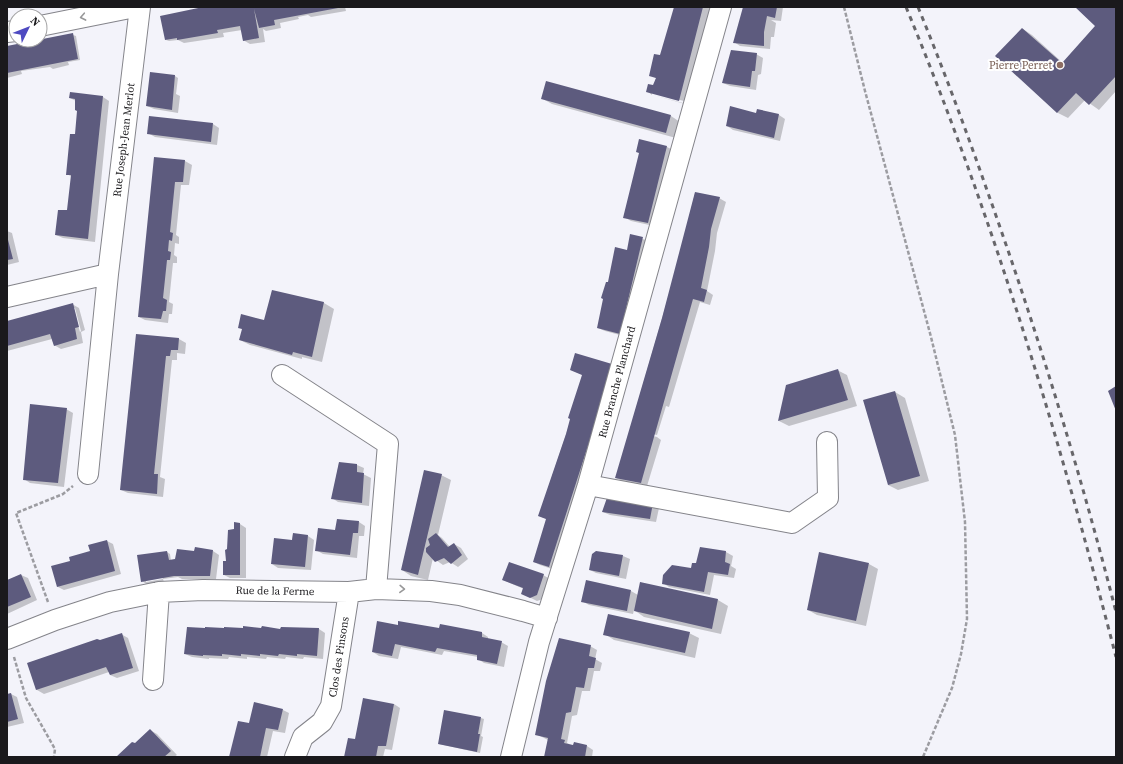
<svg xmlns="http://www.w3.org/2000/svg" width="1123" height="764" viewBox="0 0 1123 764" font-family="'Source Serif 4',serif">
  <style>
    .shadow { fill: #0003; fill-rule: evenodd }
    .building { fill: #5d5b7e }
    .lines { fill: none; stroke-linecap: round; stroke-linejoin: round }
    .minor-casing { stroke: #84848a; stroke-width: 22 }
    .path { stroke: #9c9ca1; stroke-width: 2.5; stroke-dasharray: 4 2; stroke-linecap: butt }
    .minor { stroke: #fff; stroke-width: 20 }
    .rail { stroke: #67666a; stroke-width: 3; stroke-dasharray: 5 5; stroke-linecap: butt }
    .oneway { stroke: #989899 }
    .education-dot { fill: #8d6e63; stroke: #fff; stroke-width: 1.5 }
    .labels { text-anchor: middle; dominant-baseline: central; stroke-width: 4; stroke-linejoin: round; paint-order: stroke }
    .education-label { font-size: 11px; fill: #785e54; stroke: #fff; text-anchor: end }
    .street-label { font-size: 11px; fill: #1a191c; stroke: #fff }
  </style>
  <rect width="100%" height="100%" fill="#f3f3fa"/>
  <path class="shadow" d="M210 7H345L346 11 311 17 308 15 298 17 299 19 280 23 281 28 266 31 263 29 265 42 250 44 243 40 242 30 223 33 224 37 184 43 178 40 169 41 166 40Z
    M678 7H711L685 104 653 95 683 103 684 101 652 93V95L647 91 654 86 656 78 651 75 660 56Z
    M744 7H783L781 21 771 20 776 23 774 37H771L770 49 740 46 734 42Z
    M1076 7H1116V91L1099 110 1085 100 1068 118 1058 113 997 56 1023 29 1032 35 1063 63 1096 26Z
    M73 35 76 36 80 60 68 62 69 65 53 69 50 67 21 71 22 74 7 78V47Z
    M756 54 763 58 761 74 758 75 756 90 730 86 723 83Z
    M151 73 175 76 178 78 176 94 180 96 178 113 154 109 147 106Z
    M103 97 109 101 95 242 63 238 56 235 68 211 72 177 67 174 76 135 78 111 76 101 70 98Z
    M543 99 671 116 680 122 676 138 552 104Z
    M757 114 779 115 785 119 780 141 733 130 727 126Z
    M150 117 213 124 219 128 217 145 155 137 148 133Z
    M639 140 667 147 673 150 654 226 631 221 624 217 640 153Z
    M155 158 185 161 192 165 189 185H181L176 235 179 237V244L175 243 174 255 177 257V263H173L169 302 173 304 172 314H169L168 323 145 320 139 317Z
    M695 193 719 198 726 202 717 233 715 251 707 291 713 295 710 305 700 302 669 407 666 406 657 435 633 429V431L657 437 661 440 647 486 622 481 616 478 678 263Z
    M7 231 12 233 19 262 7 265Z
    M631 236 646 240 627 337 605 331 598 328 628 251Z
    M272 291 324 303 334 309 322 362 302 357V359L250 345 240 340 243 329 239 327 265 321Z
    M72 304 79 308 85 330 81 332 83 343 61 349 54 345 52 339 7 351V322ZM73 308H75L81 331 80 332Z
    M137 335 179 339 186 343 185 354 177 353V360H172L160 477 165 479 163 497 128 493 121 490Z
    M612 365 555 570 540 565 534 562 547 519 539 516 571 419 583 375 571 370Z
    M837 370 847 375 857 406 789 426 779 421 787 386Z
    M895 392 905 398 929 481 898 490 888 485Z
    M66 409 73 413 64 487 30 483 24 479Z
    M339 463 357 465 364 468 363 474 371 478 369 506 338 502 332 498Z
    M441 475 451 480 438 535 442 538 450 547 454 544 461 548 468 559 458 567 450 562 443 565 433 558 428 580 411 576 402 570Z
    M610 494 659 508 656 522 610 515 603 512Z
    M359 522 365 526 364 536H359L357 558 323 554 316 550 336 531Z
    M240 524 246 528V578H230L224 575 228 550 234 530Z
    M293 534 308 536 314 540 311 570 278 568 272 564 292 541Z
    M107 541 113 544 121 574 64 590 58 587 71 561 91 552Z
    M700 548 726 552 733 556 731 566 736 569 734 578 714 575 710 595 669 587 663 583 691 569 697 564Z
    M213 551 219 555 216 579H182L178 577 163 579 164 582 148 585 142 581 167 552 170 554 171 561 194 552ZM162 577 163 579 146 582V580Z
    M596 552 623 556 630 559 626 579 596 573 590 570Z
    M869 564 878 569 866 626 817 615 808 610Z
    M21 575 28 578 37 600 7 614V581Z
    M543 575 550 579 543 599 537 601 529 597 524 589 503 580Z
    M641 583 718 600 728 606 721 634 644 617 634 610 633 614 589 605 582 601 631 591 638 595Z
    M398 626 482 633 488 637V639L501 642 508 646 504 667 484 663 478 659V657L444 651 442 655 401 647 398 659 379 656 373 652Z
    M319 629 325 633 323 659 304 657 303 659 286 657 285 659 267 657 266 659 247 657V659L229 657 228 659 209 658V659L192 657 185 654 281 630Z
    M689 633 699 638 695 658 614 640 605 634Z
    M121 634 128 638 139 671 117 678 110 675 109 672 44 694 37 690 28 663Z
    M590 646 597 650 595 659 602 663 600 671H594L590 691H582L577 715 572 716 567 743 571 745 587 746 593 750 592 757H545L548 740 536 734Z
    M11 694 17 697 24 723 7 727V695Z
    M394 704 400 708 392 750 385 749 383 757H346L356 741Z
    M283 710 289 713 285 733 273 731 267 757H231L250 724Z
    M481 718 484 719 481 736 483 737 480 753 439 744Z
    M150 730 157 734 177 755 174 757H118L135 744Z"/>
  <path class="building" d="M203 7H338V8L274 20 275 25 259 28 254 9 259 38 243 41 240 26 217 30 218 33 177 40V38L165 40 160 16Z
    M674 7H703L679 101 646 92 648 84 653 85 656 78 649 76 654 54 660 55Z
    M743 7H777L775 18 767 16 764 32V46L733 43Z
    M1075 7H1116V76L1089 105 1076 93 1057 113 995 56 1022 28 1062 63 1095 26Z
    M73 33 78 59 7 73V46Z
    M731 50 757 53 755 71H752L750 87 722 83Z
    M150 72 175 75 172 110 146 106Z
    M546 81 671 115 666 133 541 99Z
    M70 92 103 96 88 239 55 235 58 210H67L71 175H66L70 134H75L77 111 75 110V99L69 98Z
    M730 106 756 113 757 109 779 114 774 138 726 126Z
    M149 116 213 123 211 142 147 134Z
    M639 139 667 146 648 223 623 218 639 153 636 152Z
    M154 157 185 160 183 182H175L170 232 173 233 172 241 169 240 168 251 171 252 170 260H167L163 298 167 300 166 311H163L161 319 138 317Z
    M695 192 720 197 711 229 709 247 701 288 707 290 704 302 693 299 641 483 615 478 662 318Z
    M630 234 643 237 620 334 597 328 603 299 601 298 606 282H608L615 247 627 250Z
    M7 236 13 259 7 260Z
    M272 290 324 302 312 357 293 352 292 355 239 340 242 329 238 328 241 314 264 320Z
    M73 303 79 327 75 328 77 339 54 346 50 334 7 346V321Z
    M136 334 179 338 178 350H171L170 356H166L154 474H158L157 494 120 490Z
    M575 353 612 364 604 396 549 567 533 562 546 519 538 516 566 434 570 419 568 418 582 375 570 370Z
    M838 369 848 400 778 421 786 385Z
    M1116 386V411L1108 391Z
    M895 391 920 476 888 485 863 400Z
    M30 404 67 408 58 483 23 480Z
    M339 462 357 464V472L364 473 362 503 331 499Z
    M424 470 442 474 418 575 401 570Z
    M609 492 653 503 650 519 602 512Z
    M337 519 359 521 358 533H353L350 555 315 551 318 528 335 530Z
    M234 522 240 523V575H223V561H226L225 550 227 549 228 530 234 529Z
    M293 533 308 535 305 567 271 564 274 538 292 540Z
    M436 533 448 547 454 543 462 555 451 564 444 558 435 562 426 552V548L430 545 428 539Z
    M107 540 115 571 57 587 51 566 70 561 69 557 90 551 88 545Z
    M195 547 213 550 210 576H174L141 582 137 555 167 551 169 560 175 559 177 549 194 551Z
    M700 547 726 551 725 562 730 564 728 575 708 572 704 592 662 584 663 575 672 565 691 568 692 563H696Z
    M596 551 623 555 619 576 589 570 592 554Z
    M819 552 869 563 856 621 807 610Z
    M509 562 544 574 537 595 530 598 521 594 523 588 502 580Z
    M21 574 31 597 7 607V580Z
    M586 580 631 590 627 611 581 602Z
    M640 582 718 599 712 629 634 611Z
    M608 614 690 632 685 653 603 635Z
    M377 621 398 625V621L439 628 440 624 482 632V637L502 641 497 664 477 660V655L437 648 435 652 395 644 392 656 372 652Z
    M243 626 261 628 262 626 280 629 281 627 319 628 317 656 297 654V656L279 654 278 656 260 654V656L241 654V656L222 654V656L203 655V656L184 654 187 627 205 628V627L224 628V627L243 628Z
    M122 633 133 668 110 675 106 667 36 690 27 663 97 639 100 640Z
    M559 638 591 645 589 656 596 658 594 668H588L584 688 576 687 571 712 566 713 561 739 565 740 564 743 573 745 574 742 587 745 585 757H544L548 738 535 735 546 681Z
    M11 693 18 719 7 722V694Z
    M363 698 394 704 386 746H378L376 757H344L348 738 355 739Z
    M254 702 283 709 278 730 266 728 260 757H229L238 721 249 723Z
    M444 710 481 717 478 734H480L477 752 438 744Z
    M150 729 171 751 164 757H116L132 742 135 743Z"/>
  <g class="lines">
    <defs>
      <path id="minor" d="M40 26 135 7
        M7 32 16 31
        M7 297 108 274
        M282 375 388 444 376 589
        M88 474 108 274 140 7
        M588 485 792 523 828 498 827 442
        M7 639 55 620 110 602 159 592 203 590 349 592 376 589 431 591 460 595 523 611 547 618
        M153 680 159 592
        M295 757 303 737 322 722 331 706 349 592
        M511 757 539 642 588 485 721 7"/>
    </defs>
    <use href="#minor" class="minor-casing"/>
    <path class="path" d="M844 7 865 91 931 337 955 435 965 522 967 619 961 654 952 688 923 757
      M48 602 16 513 63 494 73 486
      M14 657 26 698 55 749 54 757"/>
    <use href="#minor" class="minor"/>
    <path class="rail" d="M906 7C993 217 1059 436 1116 657
      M918 7C943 68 966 130 988 193 1037 331 1080 471 1116 612"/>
  </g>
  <defs><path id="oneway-chevron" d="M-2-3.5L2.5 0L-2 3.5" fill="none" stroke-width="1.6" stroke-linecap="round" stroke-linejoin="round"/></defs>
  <g class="oneway">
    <use href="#oneway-chevron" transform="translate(83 17) rotate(169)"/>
    <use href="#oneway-chevron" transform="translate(402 589) rotate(2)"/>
  </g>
  <circle class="education-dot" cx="1060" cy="65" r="4"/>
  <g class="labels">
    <g class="education-label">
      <text x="1052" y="65">Pierre Perret</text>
    </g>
    <g class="street-label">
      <text transform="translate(124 140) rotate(-83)">Rue Joseph-Jean Merlot</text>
      <text transform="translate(617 382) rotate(-75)">Rue Branche Planchard</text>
      <text transform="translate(275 591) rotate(1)">Rue de la Ferme</text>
      <text transform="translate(339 657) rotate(-81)">Clos des Pinsons</text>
    </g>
  </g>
  <rect width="1123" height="764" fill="none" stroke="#1a191c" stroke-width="16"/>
  <g transform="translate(28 28) rotate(47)"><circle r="19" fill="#ffffff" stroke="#a3a3a4"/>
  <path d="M0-3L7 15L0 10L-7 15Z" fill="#4e4ac1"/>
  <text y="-6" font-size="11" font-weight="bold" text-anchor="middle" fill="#1a191c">N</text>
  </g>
</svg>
